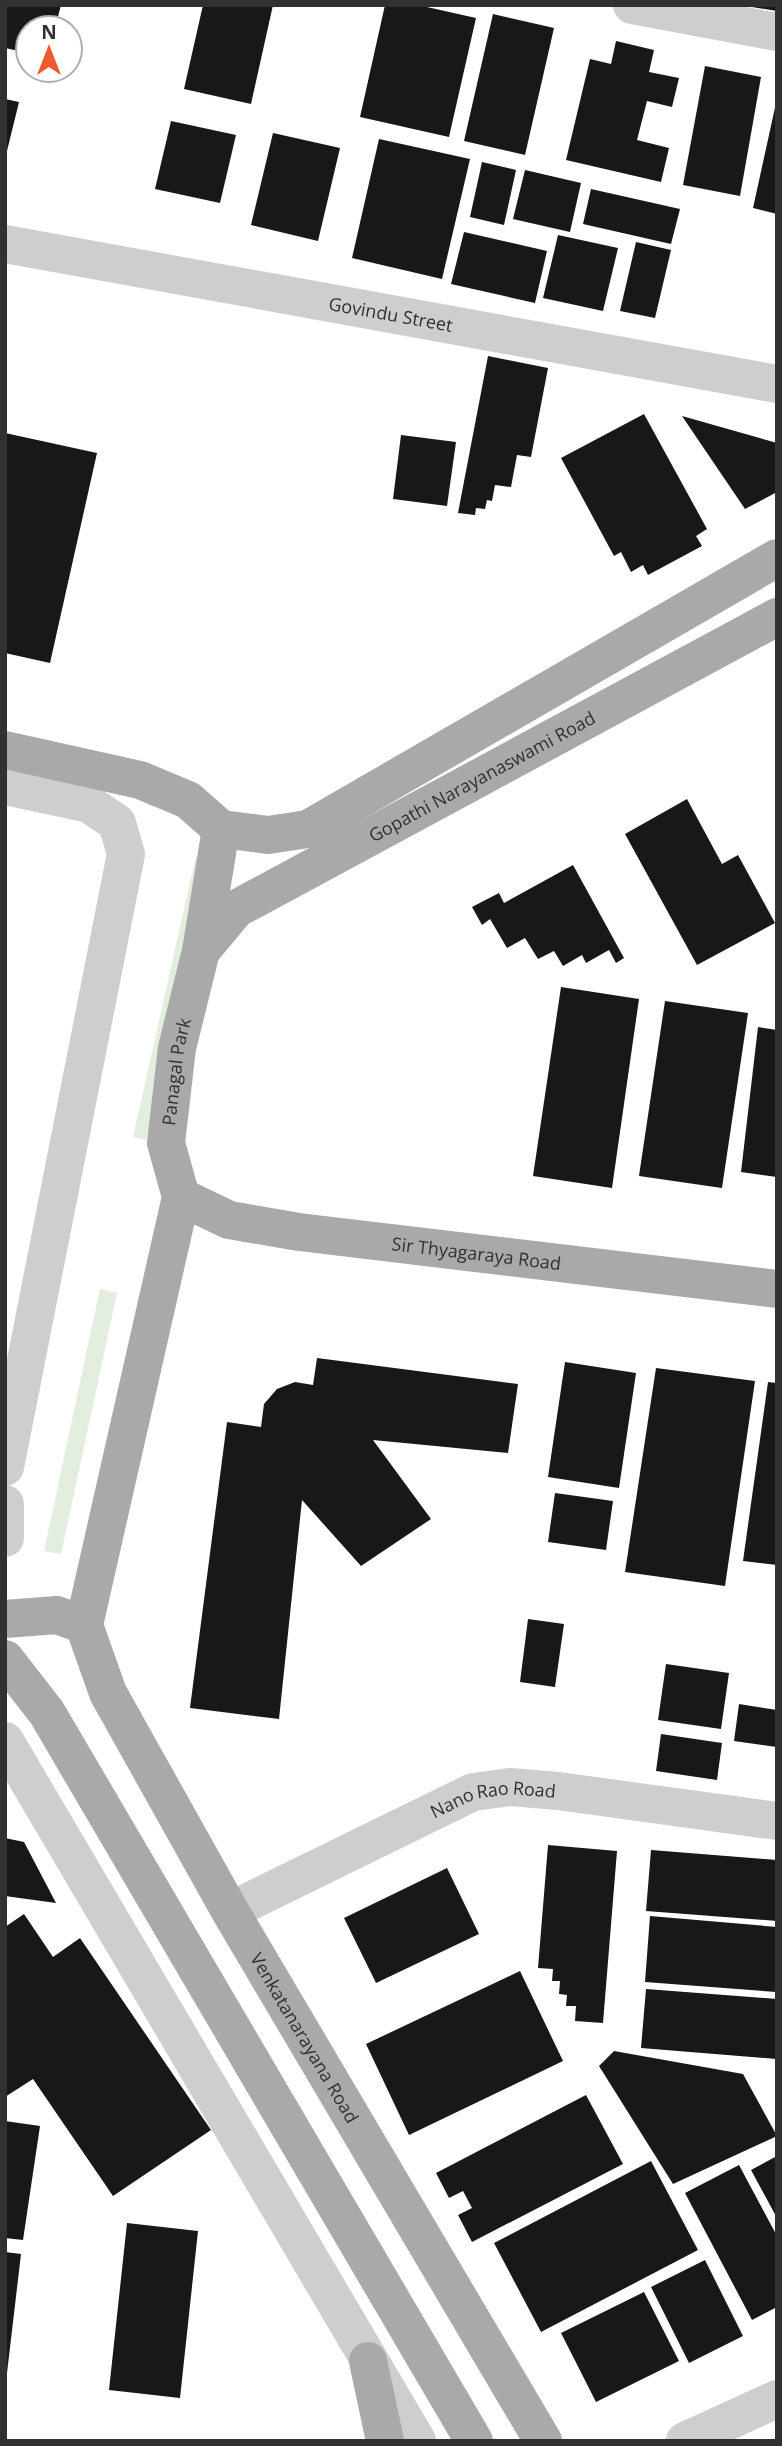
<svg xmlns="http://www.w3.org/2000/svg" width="782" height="2446" viewBox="0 0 782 2446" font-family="'Open Sans',sans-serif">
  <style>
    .green { fill: #e3eedf }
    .building { fill: #181818 }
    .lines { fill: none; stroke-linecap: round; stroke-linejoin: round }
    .minor { stroke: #cecece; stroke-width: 38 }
    .major { stroke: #a9a9a9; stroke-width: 38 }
    .labels { text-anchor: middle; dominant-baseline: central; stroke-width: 7; stroke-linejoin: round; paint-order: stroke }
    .street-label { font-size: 18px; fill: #313131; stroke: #fff }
  </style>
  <rect width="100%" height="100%" fill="#fff"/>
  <path class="green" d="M196 856 209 858 146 1140 133 1137Z
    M100 1289 117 1293 61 1554 44 1551Z"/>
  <path class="building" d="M5 5H61L55 28H28V53L5 48Z
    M203 5H273L251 104 184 89Z
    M385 5H418L476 18 449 137 360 117Z
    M752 5H777V11L752 7Z
    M493 14 554 28 525 155 464 141Z
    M616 41 654 50 649 72 679 78 672 107 647 101 637 140 669 148 661 182 566 160 590 59 611 64Z
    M705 66 761 77 740 196 683 185Z
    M5 99 19 102 6 155H5Z
    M776 103H777V214L753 208Z
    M171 121 236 135 220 203 155 189Z
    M273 133 340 148 318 241 251 225Z
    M379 139 470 159 442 279 352 258Z
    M482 162 516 170 504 225 470 217Z
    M525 170 581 183 570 232 513 219Z
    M591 189 680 209 671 244 583 224Z
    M464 232 547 251 535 303 451 284Z
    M558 235 618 248 603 311 543 298Z
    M636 242 671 250 655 318 620 311Z
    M488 356 548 368 531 457 517 455 511 487 495 485 492 501 487 500 485 509 476 508 475 515 458 513Z
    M644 414 707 529 696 536 702 546 648 575 643 565 631 572 621 552 614 556 561 458Z
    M682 416 777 443V492L745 509Z
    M5 433 97 453 50 663 5 653Z
    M401 435 456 442 447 506 393 499Z
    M687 799 722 864 738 855 775 923 697 965 625 834Z
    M573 865 624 958 616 963 609 950 586 963 582 955 563 966 554 951 538 959 525 938 507 948 490 919 482 925 472 907 499 893 504 903Z
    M561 987 639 999 612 1188 533 1176Z
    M665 1001 748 1013 722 1188 639 1176Z
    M758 1027 777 1030V1177L741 1172Z
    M317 1358 518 1384 508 1453 373 1440 431 1519 361 1566 302 1500 279 1719 190 1708 227 1422 261 1427 264 1404 277 1389 295 1382 313 1385Z
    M565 1362 636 1373 619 1488 548 1477Z
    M656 1368 755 1381 725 1586 625 1572Z
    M768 1382 777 1383V1565L743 1561Z
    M555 1493 613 1501 606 1550 548 1542Z
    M528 1619 564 1624 555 1687 520 1682Z
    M666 1664 729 1673 721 1729 658 1720Z
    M739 1704 777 1710V1747L734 1741Z
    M661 1734 722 1743 717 1780 656 1771Z
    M5 1838 24 1842 56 1903 5 1896Z
    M548 1845 617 1851 603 2023 575 2021 576 2006H566L567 1995 559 1994 560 1981H552L553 1969 538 1968Z
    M651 1850 777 1860V1921L646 1911Z
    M447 1868 479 1934 376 1983 344 1918Z
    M24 1914 53 1957 80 1938 211 2130 113 2196 33 2079 5 2097V1927Z
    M650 1916 777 1927 776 1992 645 1982Z
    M520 1971 563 2061 409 2135 366 2044Z
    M646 1989 777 1999V2059L641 2048Z
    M614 2051 743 2074 777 2136 673 2184 599 2066Z
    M586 2095 623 2164 472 2242 458 2215 472 2208 463 2191 449 2198 436 2173Z
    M5 2121 40 2126 23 2240 5 2238Z
    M777 2156V2218L751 2170Z
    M651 2161 698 2250 541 2332 494 2243Z
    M739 2165 777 2236V2307L752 2320 685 2193Z
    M127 2223 198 2231 180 2398 109 2390Z
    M5 2252 21 2254 7 2373H5Z
    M705 2260 743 2336 689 2363 651 2287Z
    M644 2292 679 2361 596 2402 561 2333Z"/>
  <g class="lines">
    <g class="minor">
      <path d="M632 5 777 32"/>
      <path id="s1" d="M5 244 777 384"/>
      <path d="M5 786 89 804 117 823 126 854 5 1467"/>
      <path d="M5 1504V1538"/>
      <path d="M5 1741 417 2441"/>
      <path id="s2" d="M230 1911 473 1792 510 1787 558 1791 777 1821"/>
      <path d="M685 2441 777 2399"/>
    </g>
    <g class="major">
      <path d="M5 750 140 780 188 800 221 829"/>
      <path d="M221 829 268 835 308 829 777 558"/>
      <path id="s3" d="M201 951 236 909 777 617"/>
      <path id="s4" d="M181 1197 229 1220 299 1232 777 1289"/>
      <path d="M5 1619 57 1615 84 1625"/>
      <path id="s5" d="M84 1625 108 1693 230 1911 543 2441"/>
      <path id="s6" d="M84 1625 181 1197 166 1143 177 1048 201 951 221 829"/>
      <path d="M5 1659 47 1713 474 2441"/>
      <path d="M368 2361 385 2441"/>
    </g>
  </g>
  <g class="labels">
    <g class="street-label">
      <text stroke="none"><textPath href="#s1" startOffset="392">Govindu Street</textPath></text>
      <text stroke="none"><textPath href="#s3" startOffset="334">Gopathi Narayanaswami Road</textPath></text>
      <text stroke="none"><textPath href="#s6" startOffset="567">Panagal Park</textPath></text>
      <text stroke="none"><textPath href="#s4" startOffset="303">Sir Thyagaraya Road</textPath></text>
      <text stroke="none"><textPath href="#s2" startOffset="289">Nano Rao Road</textPath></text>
      <text stroke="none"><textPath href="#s5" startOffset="469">Venkatanarayana Road</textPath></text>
    </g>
  </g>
  <rect width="782" height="2446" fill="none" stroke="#313131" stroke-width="14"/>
  <g transform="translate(49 49)"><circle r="33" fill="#ffffff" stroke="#adadad" stroke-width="2"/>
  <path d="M0-5L12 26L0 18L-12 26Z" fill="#ee5a2e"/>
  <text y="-10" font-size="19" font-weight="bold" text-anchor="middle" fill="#313131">N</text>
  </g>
</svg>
